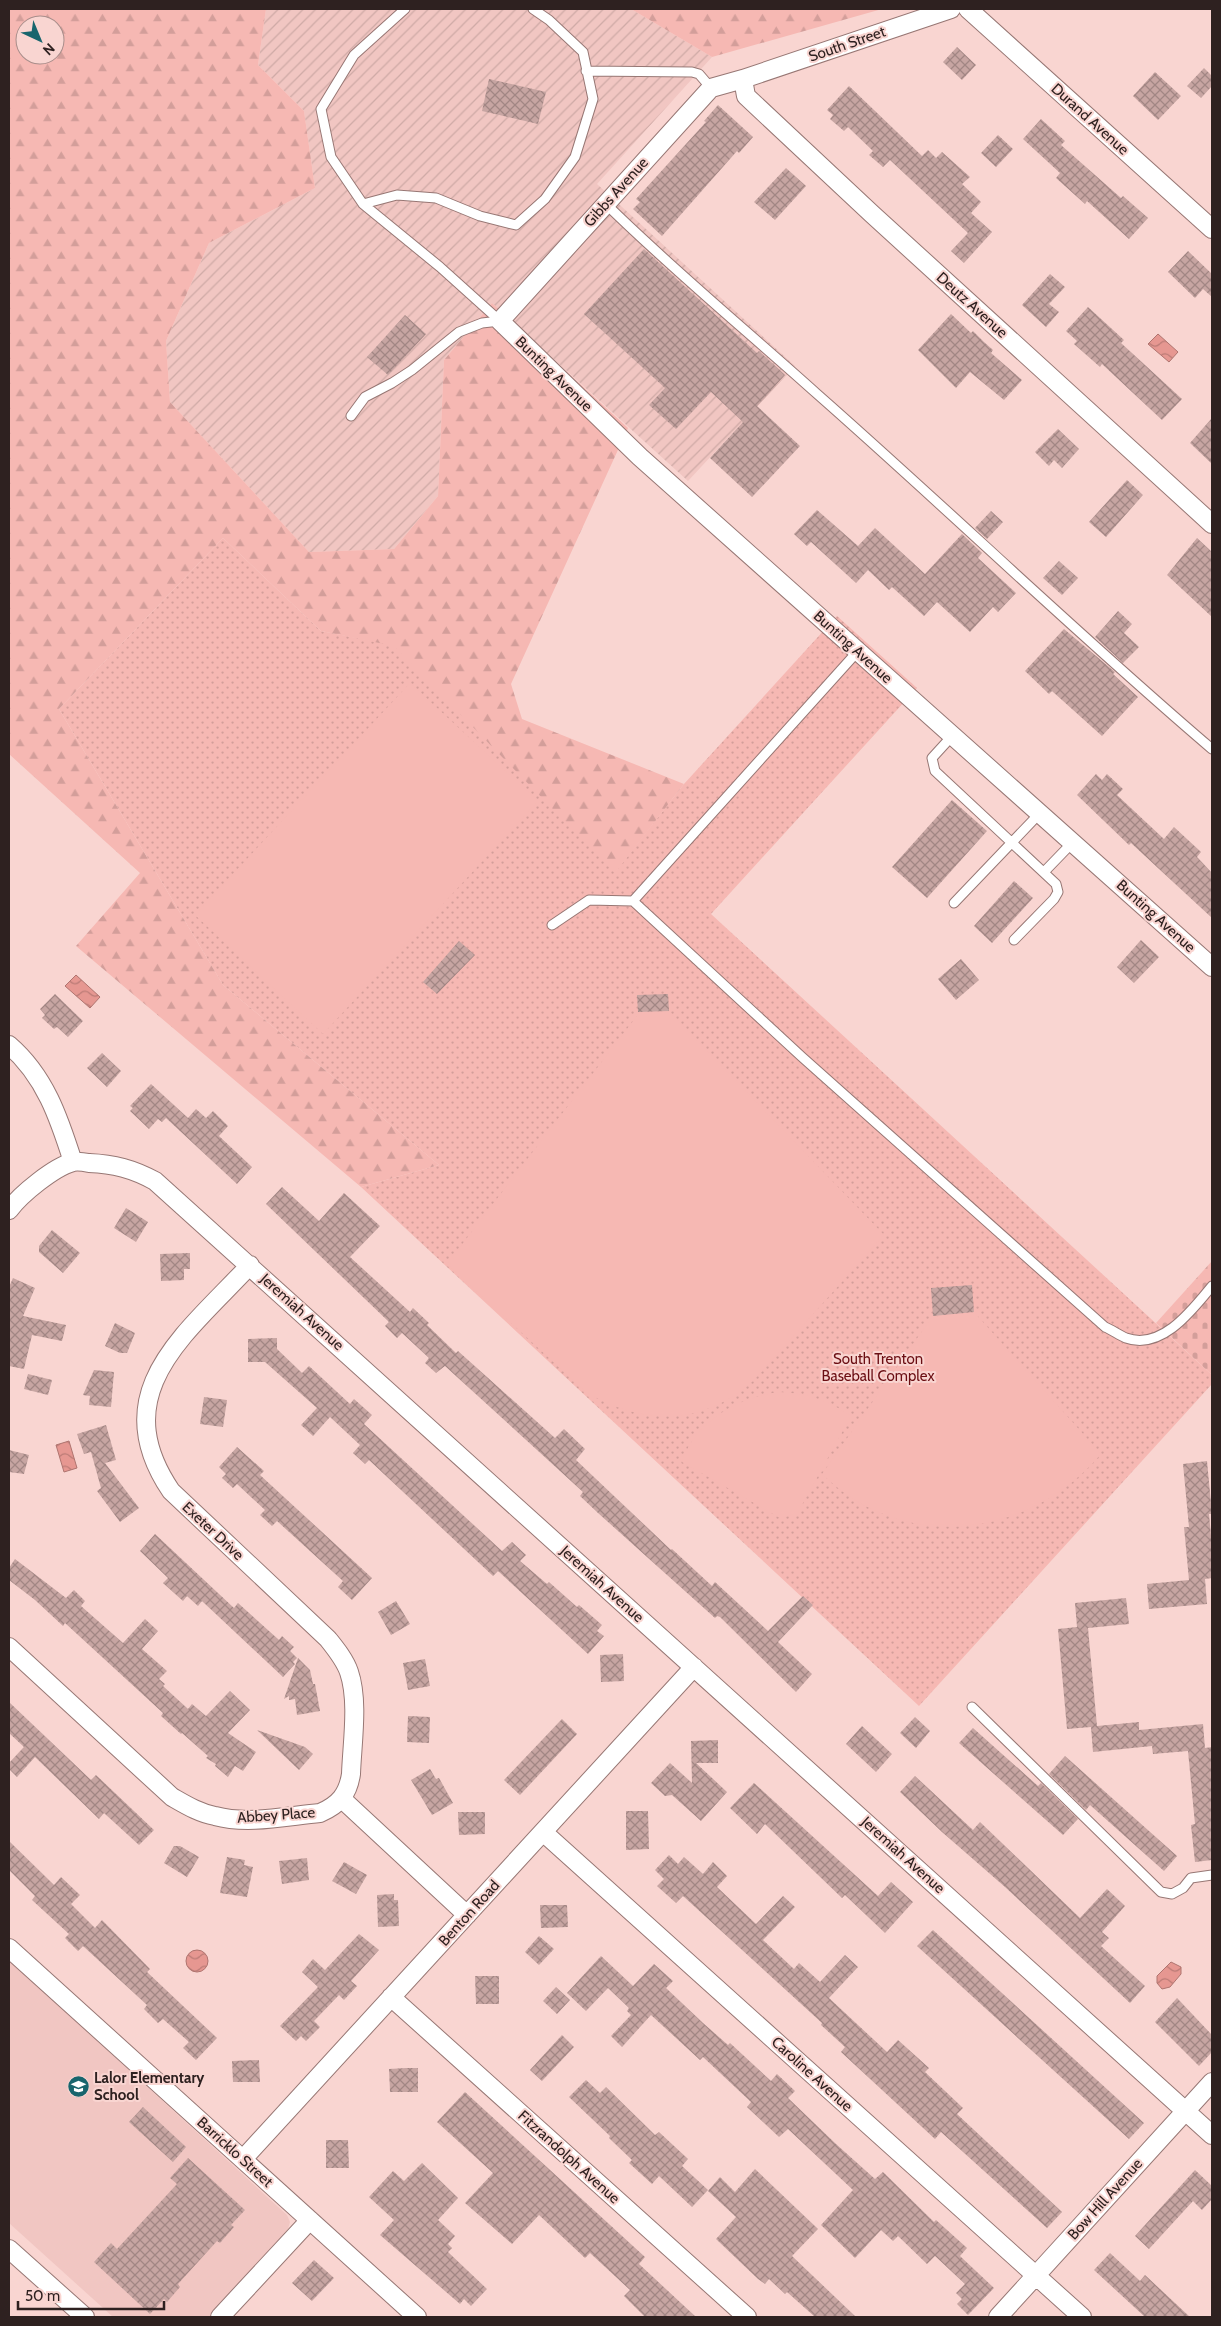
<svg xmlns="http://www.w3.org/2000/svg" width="1221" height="2326" viewBox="0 0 1221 2326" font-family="Cabin,sans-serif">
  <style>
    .built { fill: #f1c6c2 }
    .industrial { fill: url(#industrial-furrows) }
    .green { fill: url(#green-dots) }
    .forest { fill: url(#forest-firs); fill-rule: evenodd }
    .cemetery { fill: url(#cemetery-stones) }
    .pitch { fill: #f6b8b3 }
    .water { fill: url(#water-waves); stroke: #af746f }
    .building { fill: url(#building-cross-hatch) }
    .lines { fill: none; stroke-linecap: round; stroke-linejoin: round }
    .lane-casing { stroke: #977774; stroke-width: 11 }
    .street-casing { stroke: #977774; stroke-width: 20 }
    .lane { stroke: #fff; stroke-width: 9 }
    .street { stroke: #fff; stroke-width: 18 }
    .labels { text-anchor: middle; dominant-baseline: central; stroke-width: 4; stroke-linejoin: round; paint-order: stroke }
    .street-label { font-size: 15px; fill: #2e2120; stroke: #f9d5d1 }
    .park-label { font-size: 15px; fill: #6b0e13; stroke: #f9d5d1 }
    .poi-label { font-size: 15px; font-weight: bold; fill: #2e2120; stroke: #f9d5d1; text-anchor: start }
  </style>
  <defs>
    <pattern id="industrial-furrows" width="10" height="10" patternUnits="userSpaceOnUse" patternTransform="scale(1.25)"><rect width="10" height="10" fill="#f1c6c2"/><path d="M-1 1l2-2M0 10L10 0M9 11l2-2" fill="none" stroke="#cfaaa6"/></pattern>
    <pattern id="green-dots" width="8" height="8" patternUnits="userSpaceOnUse" patternTransform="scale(1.25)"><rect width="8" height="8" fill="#f6b8b3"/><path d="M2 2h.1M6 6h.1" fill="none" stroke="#d39e9a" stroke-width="1.8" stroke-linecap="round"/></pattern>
    <pattern id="forest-firs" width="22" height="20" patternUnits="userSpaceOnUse" patternTransform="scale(1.25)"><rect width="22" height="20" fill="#f6b8b3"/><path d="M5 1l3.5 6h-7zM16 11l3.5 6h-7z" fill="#d39e9a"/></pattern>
    <pattern id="cemetery-stones" width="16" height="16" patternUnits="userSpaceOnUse" patternTransform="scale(1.25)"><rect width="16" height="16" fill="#f6b8b3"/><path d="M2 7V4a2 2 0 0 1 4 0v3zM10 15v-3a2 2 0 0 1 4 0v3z" fill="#d39e9a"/></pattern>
    <pattern id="water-waves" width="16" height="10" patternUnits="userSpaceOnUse" patternTransform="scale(1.25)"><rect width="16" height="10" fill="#e69791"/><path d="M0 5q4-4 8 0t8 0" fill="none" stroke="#bb7b76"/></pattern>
    <pattern id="building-cross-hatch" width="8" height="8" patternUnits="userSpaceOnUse" patternTransform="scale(1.25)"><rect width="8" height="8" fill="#c7a5a2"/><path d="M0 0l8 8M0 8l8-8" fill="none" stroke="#a28684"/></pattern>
  </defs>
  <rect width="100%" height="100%" fill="#f9d5d1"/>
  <path class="built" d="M9 1960 287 2215 290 2222 288 2229 209 2317H113L9 2223Z"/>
  <path class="industrial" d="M266 9H631L712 57 597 184 795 366 688 481 492 303 444 360 438 496 394 549 309 552 170 402 166 341 209 243 315 188 304 111 258 65Z"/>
  <path class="green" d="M223 538 321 631 394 645 615 872 684 784 837 616 917 688 711 914 1212 1375V1384L919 1706 361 1187 439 1165 223 985 59 709Z"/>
  <path class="forest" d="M9 9H266L258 65 304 111 315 188 209 243 166 341 170 402 309 552 394 549 438 496 444 360 492 303 628 428 511 684 522 719 684 784 615 873 394 646 321 631 223 538 59 709 223 985 439 1165 361 1187 76 946 140 873 9 754ZM25 25H55V55H25Z
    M631 9H882L712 57Z"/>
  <path class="cemetery" d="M1212 1261V1375L1156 1323Z"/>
  <path class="pitch" d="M410 683 538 801 323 1034 195 915Z
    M643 1008 669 1011 884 1235 754 1380C703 1426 645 1426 587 1393L447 1264Z
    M974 1312 1101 1454C1029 1539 904 1554 822 1474L932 1317Z
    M778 1392C807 1393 828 1400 851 1416L797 1514 780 1518 682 1462C695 1421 738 1398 778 1392Z"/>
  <path class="water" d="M1158 334 1178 352 1169 362 1148 344Z
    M76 975 100 997 90 1008 65 986Z
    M69 1441 77 1468 64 1472 56 1445Z
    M186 1961a11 11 0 1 1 22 0a11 11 0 1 1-22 0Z
    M1171 1962 1181 1967V1974L1170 1987 1162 1989 1157 1983V1976Z"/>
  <path class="building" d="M957 47 976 65 962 80 943 62Z
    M1204 68 1212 76V86L1201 98 1187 86Z
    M1155 72 1181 96 1158 120 1133 96Z
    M489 79 546 92 538 124 482 111Z
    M849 86 922 156 928 150 936 158 942 152 970 177 962 184 981 202 971 213 992 232 964 263 951 251 968 233 890 160 883 167 869 155 873 151 848 127 844 131 830 119 833 115 827 110Z
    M718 105 753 137 739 153 737 151 662 236 633 209 640 202 636 199 706 122 704 121Z
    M1041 119 1065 141 1061 145 1121 198 1123 196 1148 218 1129 239 1087 201 1085 204 1056 178 1060 173 1023 139Z
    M998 135 1013 149 996 167 981 153Z
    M786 168 806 186 775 220 754 202Z
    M644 249 757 353 759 351 785 375 757 406 800 446 752 497 710 458 743 422 711 392 676 429 649 405 665 388 584 314Z
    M1188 251 1212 274V297L1203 289 1195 298 1168 272Z
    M1050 274 1065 287 1049 304 1059 312 1046 327 1022 305Z
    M1088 307 1124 340 1121 343 1182 399 1162 420 1102 364 1100 367 1074 344 1077 341 1066 331Z
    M951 314 971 333 973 331 984 342 993 350 991 353 1022 380 1004 400 970 372 956 388 918 350Z
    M405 315 426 334 388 375 367 357Z
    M1212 418V464L1190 443Z
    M1058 429 1079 449 1062 468 1054 460 1049 466 1035 452Z
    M1127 480 1143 495 1106 537 1089 522Z
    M817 510 858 546 875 528 925 574 962 534 982 553 978 558 1016 593 998 612 993 607 970 632 937 602 924 616 892 587 889 590 868 570 856 583 811 542 807 546 794 534Z
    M991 511 1003 522 987 539 975 528Z
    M1197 538 1212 552V617L1167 575Z
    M1059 561 1078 578 1062 595 1043 578Z
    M1118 611 1132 624 1124 633 1139 647 1123 663 1095 637Z
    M1064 629 1115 672 1113 674 1138 697 1102 736 1052 691 1049 694 1025 671Z
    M1096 774 1102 780 1107 774 1123 789 1117 795 1164 839 1174 827 1201 852 1197 857 1212 873V918L1131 843 1129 845 1077 795Z
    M952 800 987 831 927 898 892 867Z
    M1014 881 1033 898 992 943 974 926Z
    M1141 940 1159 957 1134 983 1117 967Z
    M459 941 475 955 437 994 423 982Z
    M961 959 979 980 956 1000 938 979Z
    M55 994 83 1021 68 1037 57 1027 54 1029 42 1018 45 1015 40 1009Z
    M668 994 669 1011 638 1012 637 995Z
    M102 1053 121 1071 107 1087 87 1068Z
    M151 1084 188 1118 196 1109 206 1118 213 1111 228 1126 219 1136 252 1167 237 1184 166 1118 162 1122 158 1119 149 1129 130 1111 133 1108 130 1106Z
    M282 1187 319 1221 344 1193 380 1226 350 1257 410 1312 413 1308 429 1323 427 1325 456 1353 458 1351 555 1438 564 1429 585 1449 576 1460 671 1550 672 1549 712 1586 715 1582 768 1631 803 1596 813 1605 778 1642 812 1674 796 1692 720 1617 717 1616 715 1618 598 1513 580 1496 583 1492 445 1366 436 1373 425 1363 429 1358 402 1333 397 1338 385 1326 389 1322 266 1204Z
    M126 1208 148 1222 136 1242 114 1228Z
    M52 1230 80 1253 63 1273 39 1252V1246Z
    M190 1253V1269H184V1280L161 1281 160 1254Z
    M13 1278 35 1288 23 1316 66 1325 62 1341 32 1335 24 1369 9 1366V1287Z
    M972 1285 974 1312 933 1316 931 1288Z
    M115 1323 135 1333 127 1353H120L105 1346Z
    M277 1338V1349L302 1373 309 1366 350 1404 354 1399 372 1415 364 1424 502 1551 512 1542 526 1555 520 1561 547 1584 549 1582 577 1607 579 1605 602 1625 597 1631 604 1636 588 1654 498 1571 493 1576 369 1460 365 1464 353 1453 360 1445 330 1417 313 1436 301 1425 317 1408 265 1362H248V1339Z
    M94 1370 114 1372 111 1407 89 1405 90 1396 83 1395Z
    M28 1374 52 1380 48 1395 24 1389Z
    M204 1397 227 1400 223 1427 200 1424Z
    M106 1425 116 1460 105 1463 139 1508 120 1522 97 1491 101 1488 91 1452 84 1454 77 1434Z
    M237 1447 264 1471 260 1475 372 1578 352 1600 338 1587 343 1581 277 1521 272 1526 260 1515 265 1510 237 1484 233 1488 222 1478 226 1474 219 1467Z
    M9 1450 29 1455 24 1474 9 1472Z
    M1207 1461 1212 1514H1209L1212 1546V1578L1205 1579 1207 1604 1149 1609 1147 1584 1189 1580 1184 1527H1189L1183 1464Z
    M155 1534 234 1608 238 1603 279 1640 282 1636 294 1647 290 1651 297 1658 293 1662 295 1664 283 1677 202 1601 198 1606 187 1596 183 1601 163 1583 168 1578 140 1551Z
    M15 1559 66 1598 74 1590 85 1601 81 1606 123 1643 145 1619 158 1631 142 1649 167 1671 159 1679 165 1684 163 1686 188 1709 192 1704 206 1716 230 1691 250 1710 228 1733 256 1752 243 1771 235 1766 228 1777 215 1766 216 1764 206 1758 208 1756 182 1733 181 1734 161 1716 163 1713 65 1623 63 1626 35 1600 9 1580V1568Z
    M1126 1598 1129 1624 1088 1628 1097 1726 1139 1722V1730L1203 1724 1205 1748 1212 1747V1860L1195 1862 1191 1825 1195 1824 1188 1751 1153 1754 1152 1746 1093 1752 1091 1727 1067 1729 1058 1629 1077 1627 1075 1603Z
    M396 1601 410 1624 391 1635 378 1612Z
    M623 1654 624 1681 601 1682 600 1655Z
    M298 1658 310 1670 313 1684H315L320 1711 297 1715 295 1699 289 1700V1696L284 1699Z
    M425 1659 430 1686 408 1690 403 1663Z
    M9 1702 91 1780 96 1775 154 1830 139 1845 104 1813 99 1819 35 1757 17 1777 9 1769V1763L24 1747 9 1733Z
    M408 1716 430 1717 429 1743 407 1742Z
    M915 1717 930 1731 916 1748 900 1733Z
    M562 1719 577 1734 520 1795 504 1780Z
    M862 1726 892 1754 876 1772 846 1744Z
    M973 1728 1038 1786 1041 1783 1078 1819 1063 1835 959 1743Z
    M257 1730 305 1747 313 1754 299 1770Z
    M718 1740V1763H696L727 1792 701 1821 672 1795 665 1796 651 1783 670 1763 692 1783 691 1741Z
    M1065 1756 1177 1856 1164 1871 1090 1805 1086 1810 1049 1774Z
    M430 1769 436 1779 439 1778 453 1803 432 1815 411 1780Z
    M915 1776 973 1830 980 1822 1080 1918 1107 1889 1125 1906 1102 1932 1109 1938 1101 1946 1145 1986 1130 2003 1005 1887 942 1832 900 1792Z
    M754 1783 878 1896 891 1882 913 1902 885 1933 845 1895 842 1898 765 1824 757 1834 730 1808Z
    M626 1811H648L649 1849 626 1850Z
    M458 1812H485V1834L459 1835Z
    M9 1841 54 1885 61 1877 80 1895 71 1904 95 1928 102 1920 150 1969 147 1972 217 2038 196 2060 183 2048 189 2042 163 2019 158 2023 144 2009 147 2005 83 1946 78 1951 65 1938 69 1934 32 1900 35 1896 9 1870Z
    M174 1846H180L199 1857 187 1877 164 1863Z
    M669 1855 678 1864 684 1857 703 1874 713 1862 727 1876 717 1887 756 1924 783 1896 795 1907 763 1940 794 1969 799 1963 820 1982 845 1955 858 1967 829 1998 887 2052 898 2040 929 2068 925 2072 963 2108 957 2114 1062 2212 1047 2228 941 2132 935 2139 841 2052 845 2047 821 2025 822 2023 683 1896 676 1903 657 1886 664 1879 655 1870Z
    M227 1857 245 1860 244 1865 253 1867 247 1897 220 1893Z
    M307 1858 309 1880 282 1884 279 1861Z
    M344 1862 367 1875 356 1894 332 1881Z
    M394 1894V1900H398L399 1926 378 1927 377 1895Z
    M540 1905H567L568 1927 541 1928Z
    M933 1930 1144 2123 1129 2139 917 1946Z
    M359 1934 379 1950 351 1981 357 1986 344 2000 339 1995 314 2021 320 2027 306 2041 301 2036 296 2041 280 2026 318 1987 302 1972 313 1959 325 1970Z
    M539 1936 554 1949 539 1965 525 1952Z
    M601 1956 633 1986 654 1964 673 1981 666 1988 703 2023 728 2045 730 2043 771 2081 777 2074 795 2091 788 2098 836 2144 875 2179 883 2172 934 2222 936 2220 967 2248 960 2256 994 2288 968 2315 957 2304 962 2299 956 2293 965 2284 935 2256 927 2264 898 2236 893 2241 881 2230 855 2258 821 2225 853 2190 788 2129 779 2137 747 2107 751 2102 703 2057 700 2060 651 2015 622 2047 611 2036 631 2015 627 2011 629 2008 608 1988 586 2011 567 1993Z
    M475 1976H499V2004H476Z
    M556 1987 570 2000 557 2014 543 2001Z
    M1177 1998 1212 2035V2052L1199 2066 1155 2022Z
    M562 2035 574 2047 542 2081 530 2070Z
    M259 2060 260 2082H233L232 2061Z
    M406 2068H418V2092H390L389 2069Z
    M586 2080 600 2093 606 2087 655 2135 659 2132 688 2159 682 2166 708 2190 692 2207 659 2176 652 2184 629 2163 632 2160 609 2138 610 2136 569 2097Z
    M465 2092 645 2257 639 2264 696 2317H645L624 2296 630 2290 590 2253 585 2258 539 2215 512 2244 465 2203 493 2173 437 2122Z
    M143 2107 186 2147 173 2162 129 2122Z
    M326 2140H348L349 2168H326Z
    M188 2158 245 2210 231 2225 234 2227 220 2243 217 2241 178 2284 180 2287 167 2302 164 2299 150 2314 94 2262 111 2243 117 2249 177 2184 170 2178Z
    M422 2163 458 2198 438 2220 455 2236 448 2244 452 2248 448 2252 487 2289 471 2306 464 2299 460 2304 380 2235 394 2220 369 2197 393 2171 404 2181Z
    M755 2169 818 2229 792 2256 856 2317H815L787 2292 785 2294 769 2279 765 2284 758 2279 716 2239 736 2217 708 2191 720 2177 735 2192Z
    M1195 2170 1212 2186V2199L1202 2210 1193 2201 1149 2249 1135 2236Z
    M1110 2253 1140 2281 1145 2275 1190 2317H1145L1094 2270Z
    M314 2260 334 2278 312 2301 292 2283Z"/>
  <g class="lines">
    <defs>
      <path id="lane" d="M405 9 354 55 321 109 331 157 363 204 440 267 500 321
        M586 71 692 72 699 74 711 88
        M363 204 397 195 436 198 480 216 516 225 545 199 575 157 593 99 583 52 549 20 533 9
        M606 204C673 270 746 330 816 393 949 510 1077 634 1212 749
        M351 416 365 397 392 383 412 370 459 332 482 323 500 321
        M953 735 932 758 935 771 1056 884 1058 892 1054 899 1014 940
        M1044 872 1073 842
        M633 901 858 651
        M954 903 1040 813
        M552 925 589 900 633 901 802 1057 1105 1327C1112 1330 1119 1335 1126 1338 1162 1351 1193 1309 1212 1286
        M972 1707 1161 1892 1172 1894 1183 1888 1191 1878 1212 1875"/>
      <path id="street" d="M951 9 743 79 711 88 500 321 640 457 1212 967
        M968 9 1212 229
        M743 79 746 96 872 214 1212 524
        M9 1045C45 1076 59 1118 73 1162
        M9 1210C21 1194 54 1167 73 1162 78 1161 84 1162 89 1163 114 1164 133 1169 155 1181L1212 2135
        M9 1647 172 1797C186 1805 199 1813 215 1816 248 1825 287 1816 320 1813 339 1805 348 1794 351 1774 352 1744 359 1701 349 1672 345 1660 336 1649 328 1639L171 1491C104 1392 186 1334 250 1265
        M342 1799 467 1915
        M543 1832 1082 2317
        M9 1948 417 2317
        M391 1997 747 2317
        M243 2159 694 1667
        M9 2249 85 2317
        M220 2317 310 2220
        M998 2317 1212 2082"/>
    </defs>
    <use href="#lane" class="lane-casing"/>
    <use href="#street" class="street-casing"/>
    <use href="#lane" class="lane"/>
    <use href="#street" class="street"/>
  </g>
  <defs>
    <symbol id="school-disc" viewBox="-11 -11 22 22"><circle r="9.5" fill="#18656d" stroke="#f9d5d1"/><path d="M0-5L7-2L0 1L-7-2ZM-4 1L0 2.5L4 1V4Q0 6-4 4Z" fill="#fff"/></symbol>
  </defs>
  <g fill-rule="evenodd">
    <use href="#school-disc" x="66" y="2074" width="25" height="25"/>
  </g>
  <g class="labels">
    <g class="street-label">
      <text transform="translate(847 44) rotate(-19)">South Street</text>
      <text transform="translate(1090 119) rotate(42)">Durand Avenue</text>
      <text transform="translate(616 192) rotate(-48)">Gibbs Avenue</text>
      <text transform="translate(972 305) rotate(42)">Deutz Avenue</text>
      <text transform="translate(554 374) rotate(44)">Bunting Avenue</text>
      <text transform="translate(853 647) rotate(42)">Bunting Avenue</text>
      <text transform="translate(1156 916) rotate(42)">Bunting Avenue</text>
      <text transform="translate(302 1312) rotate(42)">Jeremiah Avenue</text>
      <text transform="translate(213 1531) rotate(43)">Exeter Drive</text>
      <text transform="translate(602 1584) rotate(42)">Jeremiah Avenue</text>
      <text transform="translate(276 1815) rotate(-4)">Abbey Place</text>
      <text transform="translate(903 1855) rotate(42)">Jeremiah Avenue</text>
      <text transform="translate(469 1913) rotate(-48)">Benton Road</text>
      <text transform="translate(812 2074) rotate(42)">Caroline Avenue</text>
      <text transform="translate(235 2152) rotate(42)">Barricklo Street</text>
      <text transform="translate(569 2157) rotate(42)">Fitzrandolph Avenue</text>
      <text transform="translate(1105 2199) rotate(-48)">Bow Hill Avenue</text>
    </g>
    <g class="park-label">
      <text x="878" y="1359">South Trenton<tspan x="878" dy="17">Baseball Complex</tspan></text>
    </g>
    <g class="poi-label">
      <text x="94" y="2078">Lalor Elementary<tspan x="94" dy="17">School</tspan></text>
    </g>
  </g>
  <rect width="1221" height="2326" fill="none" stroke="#2e2120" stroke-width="20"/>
  <g transform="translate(40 40) rotate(136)"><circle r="24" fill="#f9d5d1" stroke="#a88d8a"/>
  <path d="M0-4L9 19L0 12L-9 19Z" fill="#18656d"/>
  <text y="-8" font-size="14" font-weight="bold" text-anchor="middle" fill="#2e2120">N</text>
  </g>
  <path d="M18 2301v8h146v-8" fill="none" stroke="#2e2120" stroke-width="2.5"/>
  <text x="25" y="2301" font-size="15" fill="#2e2120" stroke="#f9d5d1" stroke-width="4" paint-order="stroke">50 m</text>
</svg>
